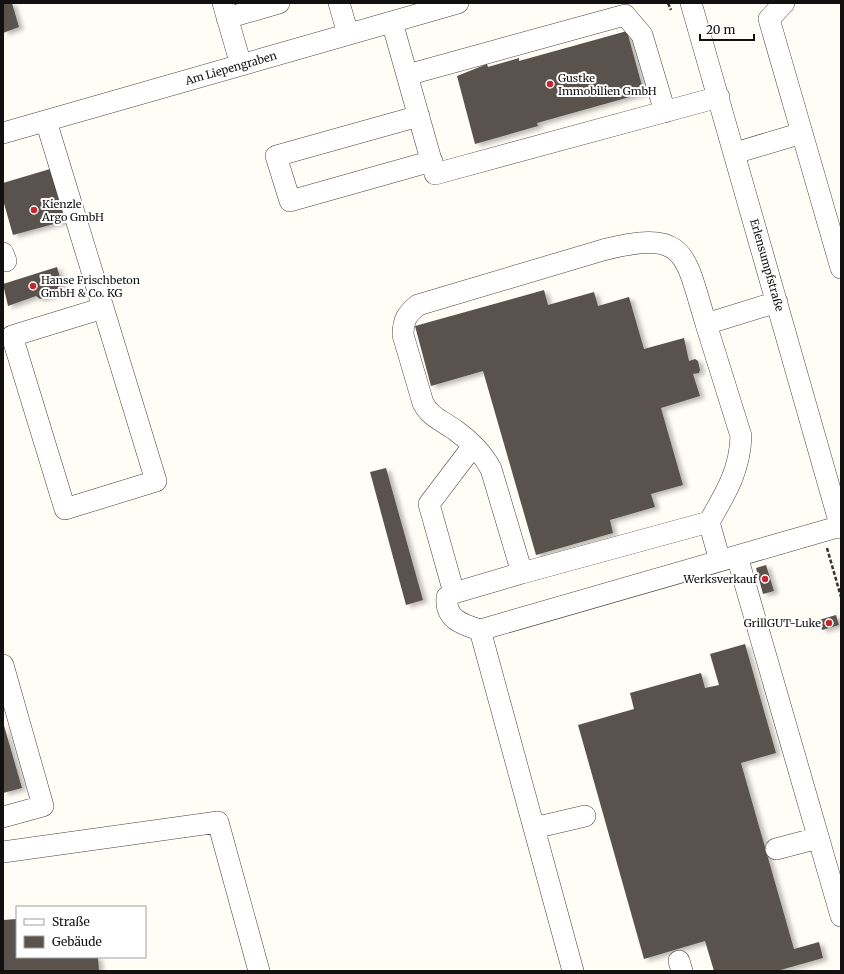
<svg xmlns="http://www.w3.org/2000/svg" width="844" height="974" viewBox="0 0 844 974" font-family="Merriweather,serif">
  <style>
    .building { fill: #5a524d; filter: url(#shadow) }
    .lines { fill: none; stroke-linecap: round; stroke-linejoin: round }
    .minor-casing { stroke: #444; stroke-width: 22 }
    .path { stroke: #333; stroke-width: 2.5; stroke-dasharray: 4 2; stroke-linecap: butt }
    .minor { stroke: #fff; stroke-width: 21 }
    .poi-dot { fill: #c4262e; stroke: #fff; stroke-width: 1.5 }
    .labels { text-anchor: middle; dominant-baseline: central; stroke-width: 4; stroke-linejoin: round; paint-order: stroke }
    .street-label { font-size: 11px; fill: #111; stroke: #fff }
    .poi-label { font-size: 11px; fill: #111; stroke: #fff; text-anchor: start }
  </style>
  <defs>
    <filter id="shadow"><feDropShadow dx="4.5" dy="2.5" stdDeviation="2" flood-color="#0004"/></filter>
  </defs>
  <rect width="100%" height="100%" fill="#fffdf5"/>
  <path class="building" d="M3 3H12L19 27 3 33Z
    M627 31 644 93 537 123 538 126 475 144 457 76 487 64 488 67 519 58V61Z
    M50 169 65 221 13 235 3 200V183Z
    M57 267 63 288 52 291 53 295 40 299 36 296 8 306 3 284Z
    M544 290 548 305 594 292 598 306 629 297 644 349 684 338 689 361 695 359 698 361 700 370 699 373 693 374 700 396 661 408 683 485 651 494 655 507 610 520 613 533 536 555 483 371 431 386 415 326Z
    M386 468 423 600 406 605 370 472Z
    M766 565 774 591 763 594 756 568Z
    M836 615 839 625 822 630 819 620Z
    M745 644 776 753 741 763 794 949 819 942 823 958 777 971H714L705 941 644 959 578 725 634 709 630 693 701 673 705 688 719 685 710 654Z
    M3 722 22 788 3 793Z
    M17 919V957H98L99 971H3V920Z"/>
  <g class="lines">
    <defs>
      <path id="minor" d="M223 3 241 65
        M339 3 348 34
        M691 3 841 528
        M784 3 769 19 802 133
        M227 18 279 3
        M392 22 435 174 719 97
        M407 75 625 15 642 35 665 112
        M419 116 276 156 290 201 432 161
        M46 121 156 481 65 509 12 336 103 308
        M3 133 458 3
        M735 153 802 133 841 268
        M3 253 6 261
        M706 324 741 436C740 470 726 493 709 522L522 573 491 469C483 454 469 440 455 430 443 421 430 417 423 403L403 335C403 320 407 314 418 305L603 250C687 229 684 252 706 324L777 302
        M709 522 720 561
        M737 556 841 916
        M454 593 429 504 473 446
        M480 630C461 624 445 619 447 597L454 593 522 573
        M3 665 43 806 3 817
        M534 828 585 816
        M776 849 818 838
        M3 852 218 822 259 971
        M679 961 682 971
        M573 971 480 630 841 526"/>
    </defs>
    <use href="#minor" class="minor-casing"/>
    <path class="path" d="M668 3 671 10
      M827 548 841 597"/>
    <use href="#minor" class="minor"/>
  </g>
  <g class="poi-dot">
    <circle cx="550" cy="84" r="4"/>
    <circle cx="34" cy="210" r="4"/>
    <circle cx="33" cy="286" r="4"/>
    <circle cx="765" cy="579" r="4"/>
    <circle cx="829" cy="623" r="4"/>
  </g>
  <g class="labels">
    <g class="street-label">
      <text transform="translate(231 68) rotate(-16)">Am Liepengraben</text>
      <text transform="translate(767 265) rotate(74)">Erlensumpfstraße</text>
    </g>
    <g class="poi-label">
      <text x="558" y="78">Gustke<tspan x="558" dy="13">Immobilien GmbH</tspan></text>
      <text x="42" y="204">Kienzle<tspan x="42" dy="13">Argo GmbH</tspan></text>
      <text x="41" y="280">Hanse Frischbeton<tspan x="41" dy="13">GmbH &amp; Co. KG</tspan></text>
      <text x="757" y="579" text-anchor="end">Werksverkauf</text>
      <text x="821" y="623" text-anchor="end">GrillGUT-Luke</text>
    </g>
  </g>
  <rect width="844" height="974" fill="none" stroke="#111111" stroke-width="8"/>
  <rect x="16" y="906" width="130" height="52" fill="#ffffff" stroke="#a0a0a0"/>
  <rect x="24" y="919" width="20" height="6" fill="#ffffff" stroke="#a0a0a0"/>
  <text x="52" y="926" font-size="12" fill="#111111">Straße</text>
  <rect x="24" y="936" width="20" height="12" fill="#5a524d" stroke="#a0a0a0"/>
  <text x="52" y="946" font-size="12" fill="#111111">Gebäude</text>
  <path d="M700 34v6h54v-6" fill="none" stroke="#111111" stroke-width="2"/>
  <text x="706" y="34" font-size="12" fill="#111111" stroke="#ffffff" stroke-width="3" paint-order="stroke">20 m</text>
</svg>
